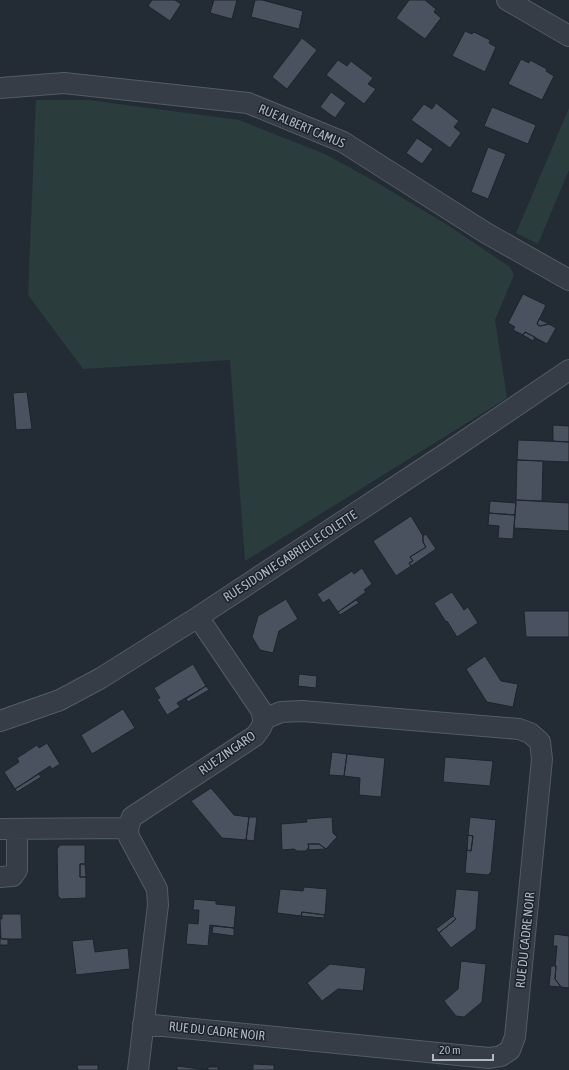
<svg xmlns="http://www.w3.org/2000/svg" width="569" height="1070" viewBox="0 0 569 1070" font-family="'Asap Condensed',sans-serif">
  <style>
    .green { fill: #2b3c3c }
    .building { fill: #4a525f; stroke: #1e242d }
    .lines { fill: none; stroke-linecap: round; stroke-linejoin: round }
    .minor-casing { stroke: #545b64; stroke-width: 22 }
    .minor { stroke: #363d46; stroke-width: 20 }
    .labels { text-anchor: middle; dominant-baseline: central; stroke-width: 3; stroke-linejoin: round; paint-order: stroke }
    .street-label { font-size: 13px; fill: #b1b8c3; stroke: #1c222b }
  </style>
  <rect width="100%" height="100%" fill="#232b35"/>
  <path class="green" d="M36 100H89L239 120 325 154 376 182 446 224 510 267 514 275 495 320 507 398 245 561 230 360 83 369 28 295Z
    M569 108V170L538 244 516 233Z"/>
  <path class="building" d="M152 0H175L181 4 170 21 148 6Z
    M214 0H237L232 19 210 13Z
    M255 0H262L303 11 299 29 251 17Z
    M409 0H425L436 9 434 12 441 18 425 39 396 18Z
    M465 31 472 34 474 32 490 40 489 43 496 47 485 72 452 56Z
    M302 38 317 50 287 89 272 77Z
    M521 59 529 63 530 60 547 69 546 71 554 76 542 100 508 84Z
    M338 60 347 66 351 61 373 78 368 84 376 89 364 104 326 75Z
    M331 92 346 103 335 118 320 107Z
    M436 103 459 121 454 127 461 133 450 148 411 120 424 104 432 109Z
    M492 107 536 125 528 144 484 126Z
    M417 138 433 149 422 164 406 153Z
    M488 147 506 154 488 199 471 192Z
    M523 294 546 305 537 324 540 326 549 324 556 328 547 344 525 332 523 335 513 330 515 327 508 323Z
    M539 319 549 324 540 326 537 324Z
    M525 332 535 337 533 341 523 335Z
    M27 392 32 429 16 430 13 393Z
    M553 425 569 426V442L553 441Z
    M518 440 569 442V462L517 460Z
    M517 460 543 461 542 501 516 500Z
    M516 500 569 503V531L514 528Z
    M490 501 516 503 515 515 489 513Z
    M489 513 515 515 513 539 498 538 499 526 488 525Z
    M411 516 423 536V542L426 547 410 557 413 561 409 563 411 566 396 576 373 541Z
    M426 534 436 549 411 566 409 563 413 561 410 557 426 547 423 542V536Z
    M362 568 372 584 364 590 366 592 338 612 329 599 323 603 317 594 352 571 354 574Z
    M452 592 464 610 468 607 478 623 457 637 447 621 446 622 434 603Z
    M286 599 298 619 279 631 273 653 260 650 252 637 258 616Z
    M356 600 359 603 340 615 338 612Z
    M524 611H569V637H526Z
    M485 656 501 681 518 684 513 707 487 702 466 669Z
    M193 664 206 686 177 703 180 707 167 715 157 699 160 698 154 688Z
    M299 674 317 676 316 688 298 686Z
    M206 686 209 690 188 702 186 699Z
    M123 709 135 728 92 754 81 735Z
    M47 743 60 764 52 769 50 766 15 789 4 772 19 762 17 758 37 745 39 748Z
    M332 752 347 754 344 776 329 775Z
    M347 754 385 758 381 797 359 795 360 778 344 776Z
    M445 757 493 761 490 786 443 782Z
    M39 774 41 777 17 792 15 789Z
    M211 788 234 815 249 817 246 840 222 838 191 801Z
    M249 817H257L254 841 246 840Z
    M332 817 333 833 337 837 326 849 319 844H308L309 847 306 851H297L294 849 282 850 281 824 307 822 306 819Z
    M470 817 496 820 491 872 488 875 465 873 467 850 471 851 473 836 468 835Z
    M468 835 473 836 471 851 467 850Z
    M308 844H319L326 849 309 850Z
    M60 845H85V864H80V877H86V898L61 899 58 896 57 849Z
    M80 864H85L86 877H80Z
    M304 887 327 889 325 915 302 912 301 916 277 913 280 889 303 891Z
    M456 889 479 891 476 929 451 948 439 933 456 919 453 916Z
    M194 899 216 901V904L236 906 234 928 210 925 208 946 186 944 188 923 198 924 199 910H193Z
    M302 912 325 915 324 918 301 916Z
    M2 914H21L22 939H1L0 919H2Z
    M453 916 456 919 439 933 436 929Z
    M213 926 234 928V936L212 933Z
    M554 934 569 936V988L561 987 555 979 556 966H555L557 946H553Z
    M0 936 1 939H8V945H0Z
    M93 939 95 952 128 948 130 969 76 975 72 941Z
    M461 961 486 964 482 1002 464 1017 456 1016 444 1001 458 989Z
    M330 964 366 968 363 991 338 989 322 1001 307 983Z
    M551 966H556L555 979 561 987 549 986Z
    M253 1064 274 1065V1070H253Z
    M77 1065H98V1070H78Z
    M177 1066 208 1070V1067H218V1070H177Z"/>
  <g class="lines">
    <defs>
      <path id="minor" d="M507 0 569 36
        M0 88 64 83 248 103 343 142 486 233 569 280
        M0 721 60 700 101 678 198 617 448 452 569 370
        M0 829 128 828
        M0 877 13 876 17 870V829
        M143 1024 489 1058 501 1056 510 1050 515 1037 542 759 540 742 530 733 519 729 302 711 281 712 264 719
        M138 1070 158 905 157 889 129 837 128 828 132 817 255 736C263 726 265 723 261 710L198 617"/>
    </defs>
    <use href="#minor" class="minor-casing"/>
    <use href="#minor" class="minor"/>
  </g>
  <g class="labels">
    <g class="street-label">
      <text transform="translate(302 126) rotate(23)">RUE ALBERT CAMUS</text>
      <text transform="translate(290 556) rotate(-33)">RUE SIDONIE GABRIELLE COLETTE</text>
      <text transform="translate(227 753) rotate(-35)">RUE ZINGARO</text>
      <text transform="translate(525 940) rotate(-84)">RUE DU CADRE NOIR</text>
      <text transform="translate(217 1031) rotate(6)">RUE DU CADRE NOIR</text>
    </g>
  </g>
  <path d="M433 1054v6h60v-6" fill="none" stroke="#b1b8c3" stroke-width="2"/>
  <text x="439" y="1054" font-size="12" fill="#b1b8c3" stroke="#1c222b" stroke-width="3" paint-order="stroke">20 m</text>
</svg>
